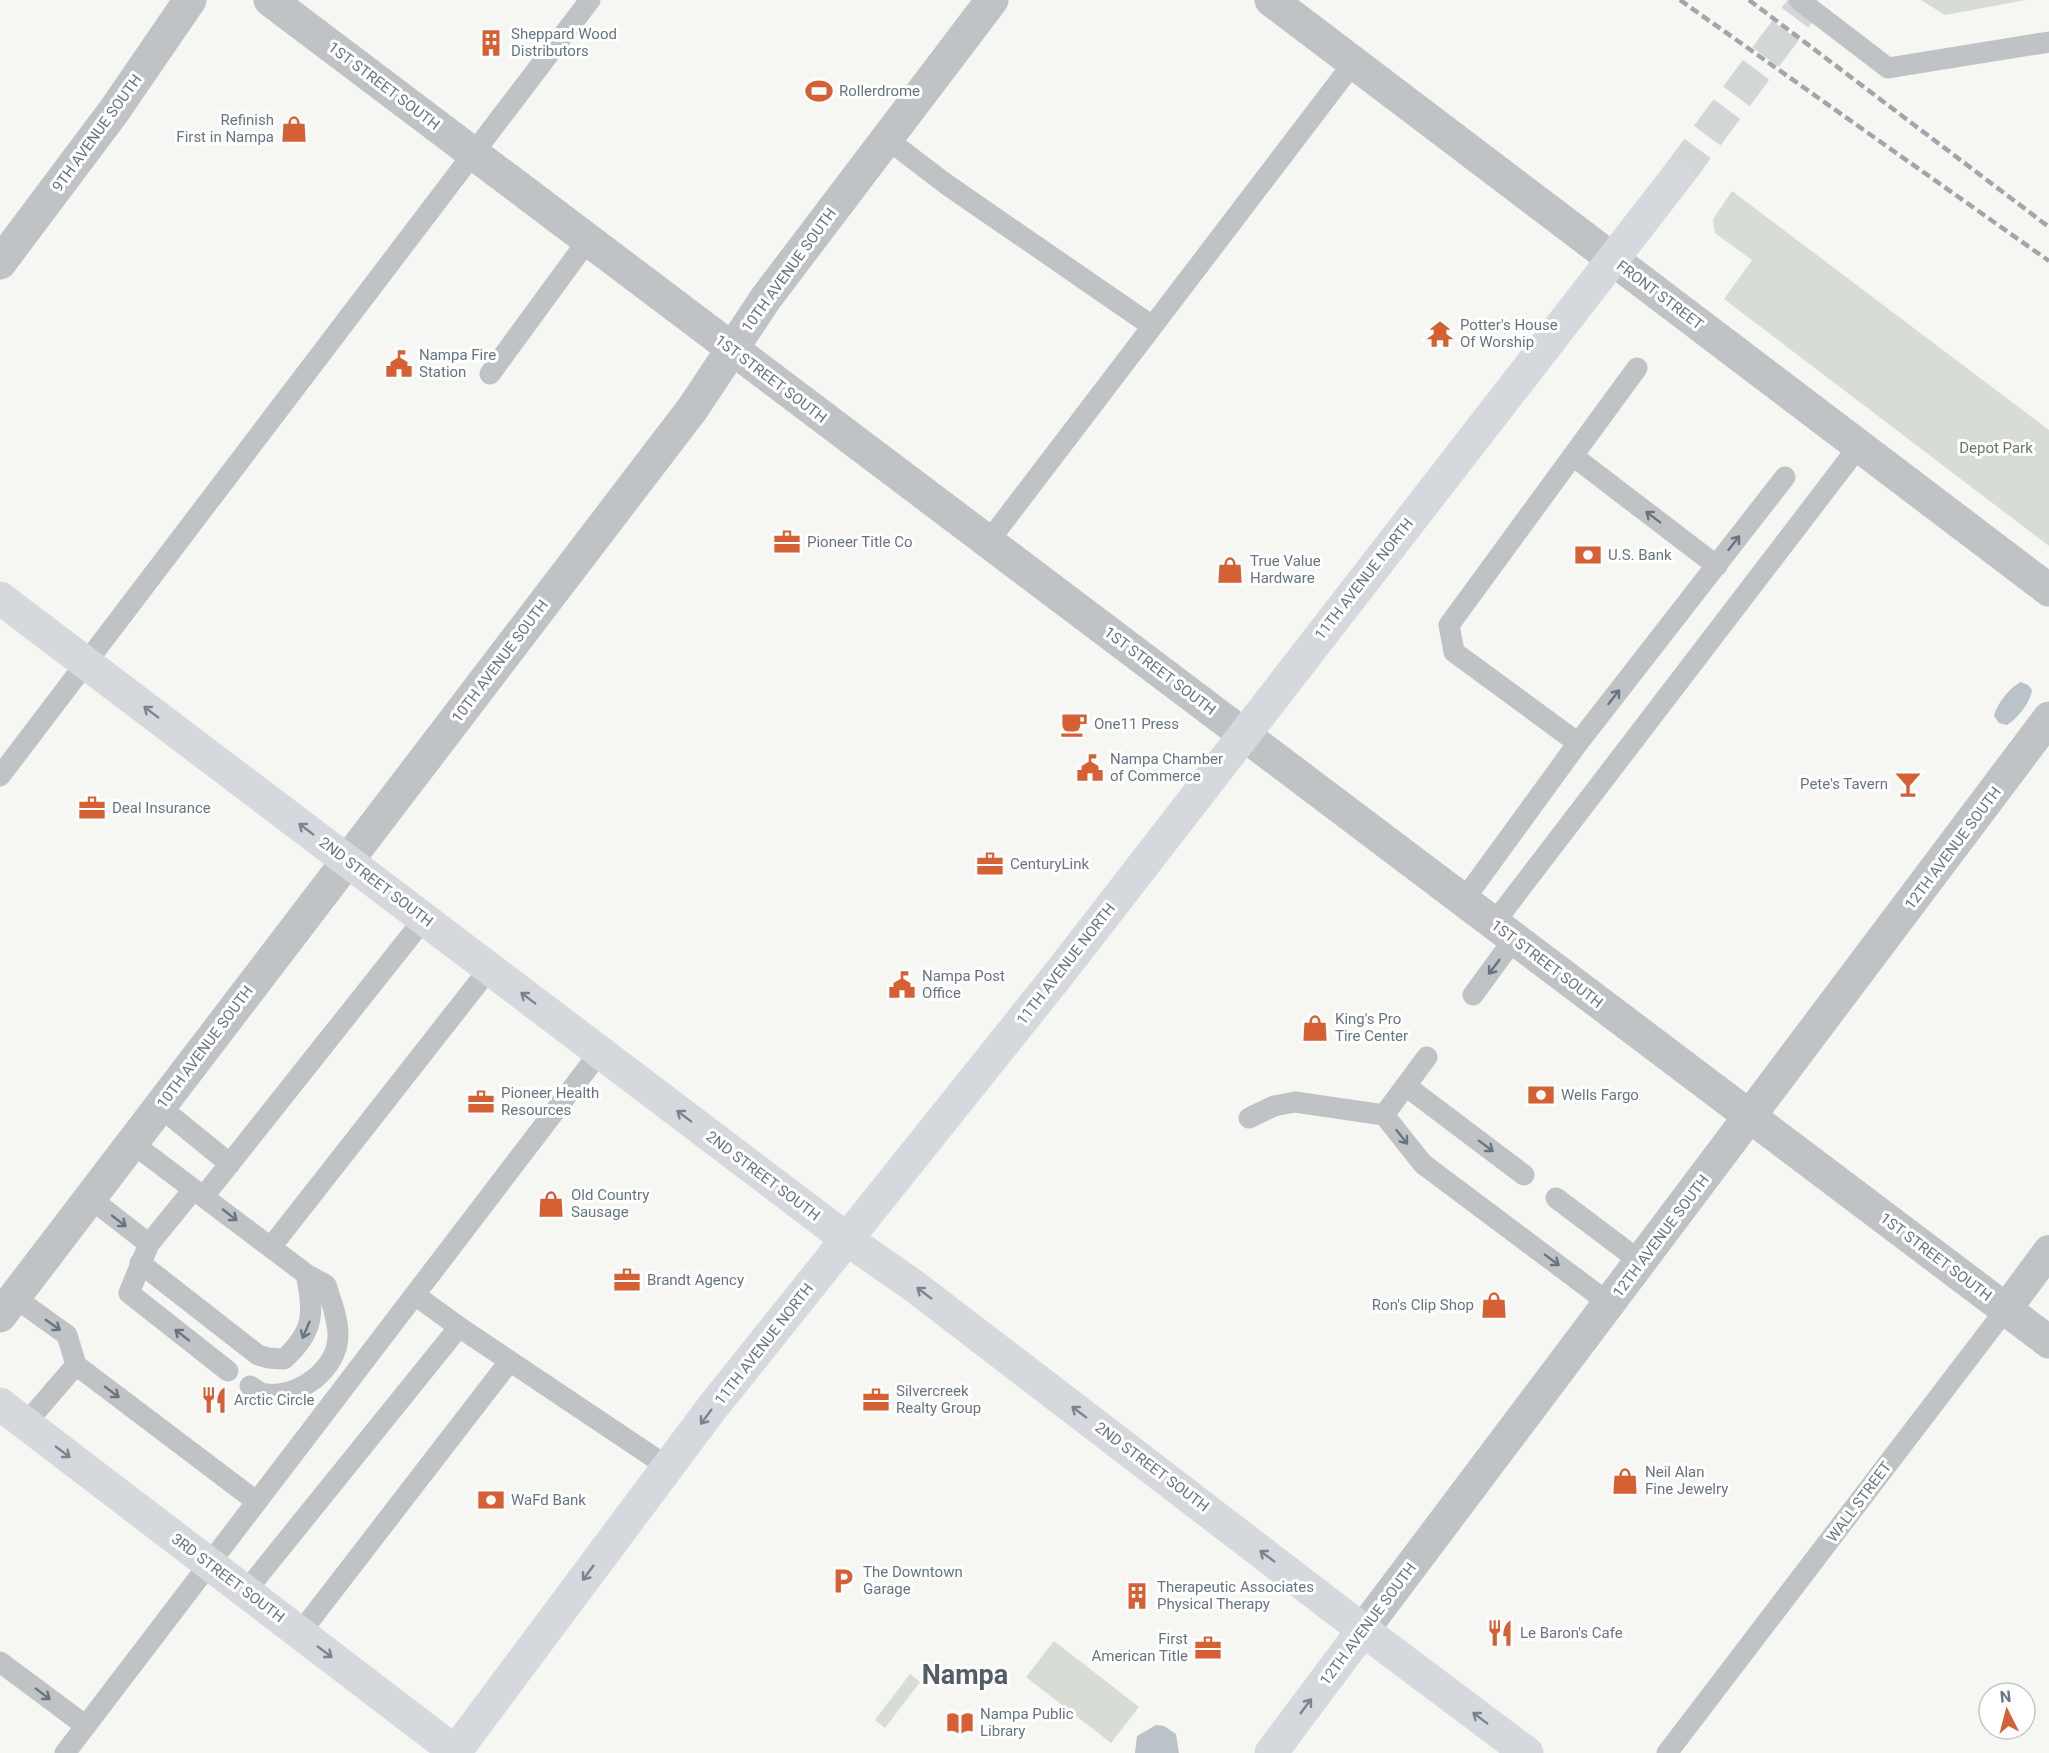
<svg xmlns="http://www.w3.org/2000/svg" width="2049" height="1753" viewBox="0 0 2049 1753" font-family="Roboto,sans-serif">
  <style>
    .green { fill: #d7dcd4 }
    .water { fill: #bac3c8 }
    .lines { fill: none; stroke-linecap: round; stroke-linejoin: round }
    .primary-tunnel { stroke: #d2d6d6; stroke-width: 33; stroke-dasharray: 33 16; stroke-linecap: butt }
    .service { stroke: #bfc3c6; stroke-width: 21 }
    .pedestrian { stroke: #bfc3c6; stroke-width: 32 }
    .minor { stroke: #bfc3c6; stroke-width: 33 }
    .tertiary { stroke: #bfc3c6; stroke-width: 33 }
    .secondary { stroke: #d5d8dc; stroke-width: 33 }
    .primary { stroke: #d5d8dc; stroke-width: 33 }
    .rail { stroke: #a1a6ab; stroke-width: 4.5; stroke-dasharray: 9 4.5; stroke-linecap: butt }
    .oneway { stroke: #677581 }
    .oneway2 { stroke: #78848f }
    .labels { text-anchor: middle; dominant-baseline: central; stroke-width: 6; stroke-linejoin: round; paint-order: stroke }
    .poi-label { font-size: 15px; fill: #677581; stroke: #fff; text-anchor: start }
    .street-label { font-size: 15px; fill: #677581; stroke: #fff }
    .park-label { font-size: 15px; fill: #697966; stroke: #fff }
    .town-label { font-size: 27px; font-weight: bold; fill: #555e67; stroke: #fff }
  </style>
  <rect width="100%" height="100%" fill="#f6f6f3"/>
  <path class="green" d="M1921 0H2026L1945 15Z
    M1732 191 2049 430V546L1724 299 1752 260 1715 233 1713 219Z
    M1054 1641 1139 1707 1111 1743 1026 1677Z
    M910 1674 920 1682 885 1728 875 1720Z"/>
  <path class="water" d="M2021 682 2028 685 2032 690C2030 703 2018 718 2007 725L1999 723 1994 716C1997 704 2010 687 2021 682Z
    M1156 1725 1164 1726 1176 1734 1179 1753H1135L1137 1736Z"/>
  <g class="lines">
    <path class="primary-tunnel" d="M1678 175 1808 0"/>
    <path class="service" d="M1799 0 1888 68 2049 42
      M887 139 946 184 1152 326
      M490 374 588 240
      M1573 456 1717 566
      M988 542 1354 62
      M1578 743 1454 652 1449 625 1637 368
      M0 776 590 0
      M1463 901 1578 743 1785 477
      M1494 923 1859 446
      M1473 995 1514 939
      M1427 1057 1384 1115 1423 1164 1610 1304
      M1406 1086 1524 1175
      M160 1107 230 1164
      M1249 1118 1274 1106 1295 1102 1384 1115
      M132 1143 306 1274 326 1285C331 1301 338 1318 338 1335 338 1369 299 1398 266 1394 261 1394 255 1389 250 1386
      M193 1190 149 1244 129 1293 228 1371
      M204 1196 424 919
      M90 1198 149 1244
      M1556 1198 1641 1262
      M271 1247 489 969
      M140 1263 258 1355 268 1358 284 1359C315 1331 314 1312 306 1274
      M415 1295 459 1327
      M14 1297 67 1335 76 1365
      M26 1423 76 1365 257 1502
      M246 1591 459 1327 668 1467
      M300 1633 509 1362
      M0 1662 86 1726
      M65 1753 600 1052
      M1667 1753 2006 1309"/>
    <path class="pedestrian" d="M2006 1309 2049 1251"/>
    <path class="minor" d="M1271 0 2049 590
      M0 263 114 111 190 0
      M0 1316 693 408 766 298 992 0
      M1363 1630 2049 718"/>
    <path class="tertiary" d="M270 0 2049 1342"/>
    <path class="secondary" d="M1363 1630 1527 1753"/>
    <path class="primary" d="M0 598 848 1240 914 1286 1363 1630 1271 1753
      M0 1404 457 1753
      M455 1752 711 1409 1058 975 1678 175"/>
    <path class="rail" d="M1680 0 2049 261
      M1749 0 2049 227"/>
  </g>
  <defs><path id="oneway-shaft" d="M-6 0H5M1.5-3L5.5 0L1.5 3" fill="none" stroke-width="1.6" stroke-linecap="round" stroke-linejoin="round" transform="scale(1.5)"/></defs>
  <g class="oneway">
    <use href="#oneway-shaft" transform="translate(1653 517) rotate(-143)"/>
    <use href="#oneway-shaft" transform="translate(1734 543) rotate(-52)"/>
    <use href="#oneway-shaft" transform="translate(1614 697) rotate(-52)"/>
    <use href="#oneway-shaft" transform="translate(1494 967) rotate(127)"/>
    <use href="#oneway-shaft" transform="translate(1402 1137) rotate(52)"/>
    <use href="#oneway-shaft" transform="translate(1486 1146) rotate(37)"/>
    <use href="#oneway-shaft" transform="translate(230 1215) rotate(38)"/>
    <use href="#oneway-shaft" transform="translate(119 1221) rotate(38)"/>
    <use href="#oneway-shaft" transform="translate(1552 1260) rotate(37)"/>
    <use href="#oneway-shaft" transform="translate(53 1325) rotate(35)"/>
    <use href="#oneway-shaft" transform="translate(306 1330) rotate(113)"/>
    <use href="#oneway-shaft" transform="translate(182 1335) rotate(-142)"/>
    <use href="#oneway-shaft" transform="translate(112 1392) rotate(37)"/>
    <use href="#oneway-shaft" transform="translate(43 1694) rotate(37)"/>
  </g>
  <g class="oneway2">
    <use href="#oneway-shaft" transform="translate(151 712) rotate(-143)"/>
    <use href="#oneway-shaft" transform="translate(306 829) rotate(-143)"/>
    <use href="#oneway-shaft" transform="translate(528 998) rotate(-143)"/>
    <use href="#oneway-shaft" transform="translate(684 1116) rotate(-143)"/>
    <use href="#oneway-shaft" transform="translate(924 1293) rotate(-143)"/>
    <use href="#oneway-shaft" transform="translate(1079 1412) rotate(-143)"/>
    <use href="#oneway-shaft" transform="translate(706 1417) rotate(127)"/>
    <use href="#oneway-shaft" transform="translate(63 1452) rotate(37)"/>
    <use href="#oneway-shaft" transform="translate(1267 1556) rotate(-143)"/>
    <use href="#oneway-shaft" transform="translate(588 1573) rotate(127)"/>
    <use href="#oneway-shaft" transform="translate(325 1652) rotate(37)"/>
    <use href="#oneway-shaft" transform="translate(1306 1706) rotate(-53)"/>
    <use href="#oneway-shaft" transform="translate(1480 1718) rotate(-143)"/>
  </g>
  <defs>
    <symbol id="building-bare" viewBox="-9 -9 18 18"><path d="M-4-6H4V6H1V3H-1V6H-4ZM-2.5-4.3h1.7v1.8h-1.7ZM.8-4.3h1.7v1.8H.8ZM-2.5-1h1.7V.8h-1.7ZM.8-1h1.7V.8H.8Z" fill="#d46034" stroke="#fff" stroke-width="2.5" paint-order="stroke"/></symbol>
    <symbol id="stadium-bare" viewBox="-9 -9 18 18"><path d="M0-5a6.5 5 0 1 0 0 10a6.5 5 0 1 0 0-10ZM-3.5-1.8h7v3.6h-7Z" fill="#d46034" stroke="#fff" stroke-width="2.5" paint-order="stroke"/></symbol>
    <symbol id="shop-bare" viewBox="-9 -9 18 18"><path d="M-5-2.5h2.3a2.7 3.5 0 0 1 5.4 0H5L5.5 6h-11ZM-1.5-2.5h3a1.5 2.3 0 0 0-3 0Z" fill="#d46034" stroke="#fff" stroke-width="2.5" paint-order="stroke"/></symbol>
    <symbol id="temple-bare" viewBox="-9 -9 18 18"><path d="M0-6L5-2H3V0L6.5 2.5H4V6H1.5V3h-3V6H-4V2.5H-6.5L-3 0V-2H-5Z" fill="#d46034" stroke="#fff" stroke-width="2.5" paint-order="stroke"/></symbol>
    <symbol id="civic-bare" viewBox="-9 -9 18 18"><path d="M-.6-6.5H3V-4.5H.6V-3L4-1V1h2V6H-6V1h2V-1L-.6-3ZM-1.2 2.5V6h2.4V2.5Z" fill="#d46034" stroke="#fff" stroke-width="2.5" paint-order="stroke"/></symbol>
    <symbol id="office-bare" viewBox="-9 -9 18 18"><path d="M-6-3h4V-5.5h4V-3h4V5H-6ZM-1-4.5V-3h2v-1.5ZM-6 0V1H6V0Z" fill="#d46034" stroke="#fff" stroke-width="2.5" paint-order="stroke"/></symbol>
    <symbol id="bank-bare" viewBox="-9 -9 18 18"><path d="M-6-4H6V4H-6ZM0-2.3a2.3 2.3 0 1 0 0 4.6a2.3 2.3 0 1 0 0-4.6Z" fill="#d46034" stroke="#fff" stroke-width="2.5" paint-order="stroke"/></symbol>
    <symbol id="cafe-bare" viewBox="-9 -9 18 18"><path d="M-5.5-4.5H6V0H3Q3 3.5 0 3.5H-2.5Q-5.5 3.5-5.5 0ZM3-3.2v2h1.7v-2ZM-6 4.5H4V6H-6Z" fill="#d46034" stroke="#fff" stroke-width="2.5" paint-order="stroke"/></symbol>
    <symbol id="bar-bare" viewBox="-9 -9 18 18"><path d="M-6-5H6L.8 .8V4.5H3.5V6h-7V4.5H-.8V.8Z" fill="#d46034" stroke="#fff" stroke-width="2.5" paint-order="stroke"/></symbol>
    <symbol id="restaurant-bare" viewBox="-9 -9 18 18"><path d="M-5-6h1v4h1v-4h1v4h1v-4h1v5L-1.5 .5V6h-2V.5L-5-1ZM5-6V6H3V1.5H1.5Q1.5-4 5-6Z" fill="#d46034" stroke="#fff" stroke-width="2.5" paint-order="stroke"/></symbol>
    <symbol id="parking-bare" viewBox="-9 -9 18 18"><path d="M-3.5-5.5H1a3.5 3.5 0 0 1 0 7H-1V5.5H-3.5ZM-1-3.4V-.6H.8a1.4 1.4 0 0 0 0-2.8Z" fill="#d46034" stroke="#fff" stroke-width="2.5" paint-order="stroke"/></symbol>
    <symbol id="library-bare" viewBox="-9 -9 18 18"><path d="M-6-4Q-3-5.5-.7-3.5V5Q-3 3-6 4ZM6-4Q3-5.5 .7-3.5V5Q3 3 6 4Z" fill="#d46034" stroke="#fff" stroke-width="2.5" paint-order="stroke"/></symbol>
  </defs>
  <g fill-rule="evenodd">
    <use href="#building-bare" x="472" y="24" width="38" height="38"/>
    <use href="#stadium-bare" x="800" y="72" width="38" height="38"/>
    <use href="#shop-bare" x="275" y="110" width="38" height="38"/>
    <use href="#temple-bare" x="1421" y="315" width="38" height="38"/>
    <use href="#civic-bare" x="380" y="345" width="38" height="38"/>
    <use href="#office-bare" x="768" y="523" width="38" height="38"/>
    <use href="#bank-bare" x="1569" y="536" width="38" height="38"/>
    <use href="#shop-bare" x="1211" y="551" width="38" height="38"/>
    <use href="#cafe-bare" x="1055" y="705" width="38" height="38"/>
    <use href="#civic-bare" x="1071" y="749" width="38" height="38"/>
    <use href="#bar-bare" x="1889" y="765" width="38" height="38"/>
    <use href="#office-bare" x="73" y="789" width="38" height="38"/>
    <use href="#office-bare" x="971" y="845" width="38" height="38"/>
    <use href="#civic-bare" x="883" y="966" width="38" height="38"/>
    <use href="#shop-bare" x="1296" y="1009" width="38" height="38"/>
    <use href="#bank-bare" x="1522" y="1076" width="38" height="38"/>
    <use href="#office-bare" x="462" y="1083" width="38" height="38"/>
    <use href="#shop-bare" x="532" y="1185" width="38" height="38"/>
    <use href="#office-bare" x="608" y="1261" width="38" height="38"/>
    <use href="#shop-bare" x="1475" y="1286" width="38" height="38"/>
    <use href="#restaurant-bare" x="195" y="1381" width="38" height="38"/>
    <use href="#office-bare" x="857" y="1381" width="38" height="38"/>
    <use href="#shop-bare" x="1606" y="1462" width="38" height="38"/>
    <use href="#bank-bare" x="472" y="1481" width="38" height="38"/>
    <use href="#parking-bare" x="824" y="1562" width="38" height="38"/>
    <use href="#building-bare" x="1118" y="1577" width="38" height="38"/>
    <use href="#restaurant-bare" x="1481" y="1614" width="38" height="38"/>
    <use href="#office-bare" x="1189" y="1629" width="38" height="38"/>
    <use href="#library-bare" x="941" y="1704" width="38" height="38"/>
  </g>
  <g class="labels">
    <g class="poi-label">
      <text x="511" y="34">Sheppard Wood<tspan x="511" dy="17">Distributors</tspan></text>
      <text x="839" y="91">Rollerdrome</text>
      <text x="274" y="120" text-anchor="end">Refinish<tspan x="274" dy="17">First in Nampa</tspan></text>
      <text x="1460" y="325">Potter's House<tspan x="1460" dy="17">Of Worship</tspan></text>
      <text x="419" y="355">Nampa Fire<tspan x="419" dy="17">Station</tspan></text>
      <text x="807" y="542">Pioneer Title Co</text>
      <text x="1608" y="555">U.S. Bank</text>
      <text x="1250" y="561">True Value<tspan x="1250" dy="17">Hardware</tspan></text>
      <text x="1094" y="724">One11 Press</text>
      <text x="1110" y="759">Nampa Chamber<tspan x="1110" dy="17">of Commerce</tspan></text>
      <text x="1888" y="784" text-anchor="end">Pete's Tavern</text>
      <text x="112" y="808">Deal Insurance</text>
      <text x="1010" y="864">CenturyLink</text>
      <text x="922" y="976">Nampa Post<tspan x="922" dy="17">Office</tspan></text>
      <text x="1335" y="1019">King's Pro<tspan x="1335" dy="17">Tire Center</tspan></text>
      <text x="501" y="1093">Pioneer Health<tspan x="501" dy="17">Resources</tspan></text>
      <text x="1561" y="1095">Wells Fargo</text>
      <text x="571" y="1195">Old Country<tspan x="571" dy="17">Sausage</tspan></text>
      <text x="647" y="1280">Brandt Agency</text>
      <text x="1474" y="1305" text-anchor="end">Ron's Clip Shop</text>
      <text x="896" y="1391">Silvercreek<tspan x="896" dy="17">Realty Group</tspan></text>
      <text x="234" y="1400">Arctic Circle</text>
      <text x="1645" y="1472">Neil Alan<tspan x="1645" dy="17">Fine Jewelry</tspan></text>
      <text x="511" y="1500">WaFd Bank</text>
      <text x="863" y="1572">The Downtown<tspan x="863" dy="17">Garage</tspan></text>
      <text x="1157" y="1587">Therapeutic Associates<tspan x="1157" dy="17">Physical Therapy</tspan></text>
      <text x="1520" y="1633">Le Baron's Cafe</text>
      <text x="1188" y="1639" text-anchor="end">First<tspan x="1188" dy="17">American Title</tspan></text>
      <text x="980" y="1714">Nampa Public<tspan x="980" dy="17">Library</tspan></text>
    </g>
    <g class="street-label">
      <text transform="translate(384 86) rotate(37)">1ST STREET SOUTH</text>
      <text transform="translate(97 133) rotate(-54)">9TH AVENUE SOUTH</text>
      <text transform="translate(789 270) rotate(-54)">10TH AVENUE SOUTH</text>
      <text transform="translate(1660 295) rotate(37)">FRONT STREET</text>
      <text transform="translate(771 379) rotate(37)">1ST STREET SOUTH</text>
      <text transform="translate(1364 579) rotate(-52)">11TH AVENUE NORTH</text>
      <text transform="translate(500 661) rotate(-53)">10TH AVENUE SOUTH</text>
      <text transform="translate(1160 671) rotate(37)">1ST STREET SOUTH</text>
      <text transform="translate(1953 848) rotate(-53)">12TH AVENUE SOUTH</text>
      <text transform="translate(376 882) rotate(37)">2ND STREET SOUTH</text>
      <text transform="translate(1066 964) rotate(-52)">11TH AVENUE NORTH</text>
      <text transform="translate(1547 964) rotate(37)">1ST STREET SOUTH</text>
      <text transform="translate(205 1047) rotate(-53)">10TH AVENUE SOUTH</text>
      <text transform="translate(763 1176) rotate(37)">2ND STREET SOUTH</text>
      <text transform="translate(1661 1236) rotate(-53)">12TH AVENUE SOUTH</text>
      <text transform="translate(1936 1257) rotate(37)">1ST STREET SOUTH</text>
      <text transform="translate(764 1344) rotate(-52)">11TH AVENUE NORTH</text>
      <text transform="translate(1152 1467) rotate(37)">2ND STREET SOUTH</text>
      <text transform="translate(1859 1502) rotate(-53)">WALL STREET</text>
      <text transform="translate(228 1578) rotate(37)">3RD STREET SOUTH</text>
      <text transform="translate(1368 1624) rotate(-53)">12TH AVENUE SOUTH</text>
    </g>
    <g class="park-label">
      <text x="1996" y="448">Depot Park</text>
    </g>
    <g class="town-label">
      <text x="965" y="1675">Nampa</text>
    </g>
  </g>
  <g transform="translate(2007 1711) rotate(354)"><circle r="28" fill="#ffffff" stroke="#c2c8cd" stroke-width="1.5"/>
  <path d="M0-4.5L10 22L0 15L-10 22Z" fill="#d46034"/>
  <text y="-9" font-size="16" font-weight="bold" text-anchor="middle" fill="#677581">N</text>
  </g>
</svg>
